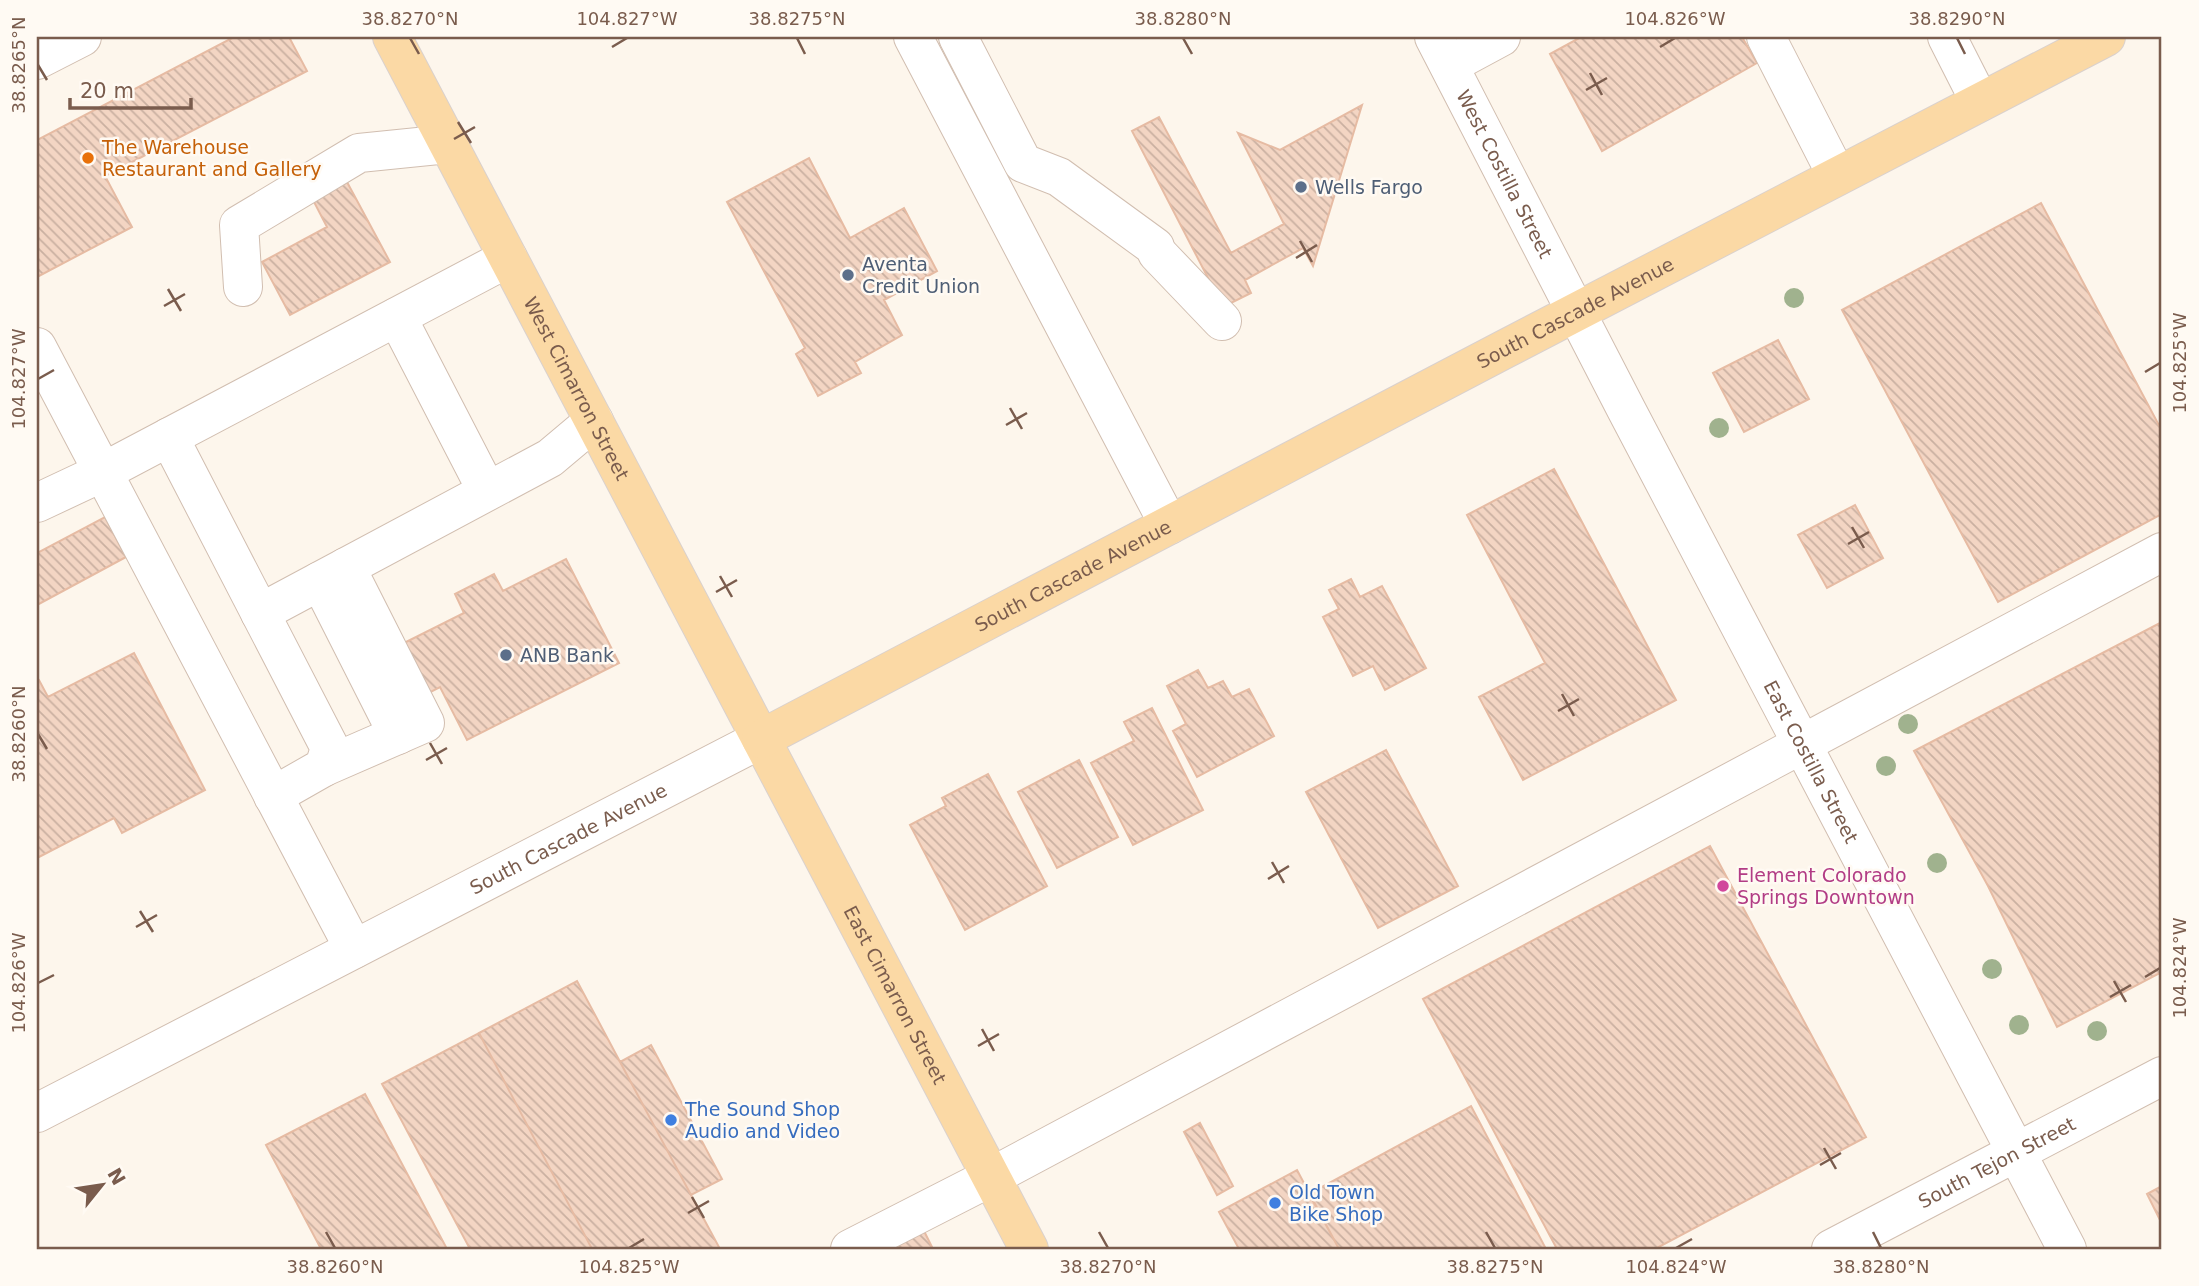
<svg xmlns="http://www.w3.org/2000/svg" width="2199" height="1286" viewBox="0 0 2199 1286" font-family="'DejaVu Sans',sans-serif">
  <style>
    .building { fill: url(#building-back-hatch); stroke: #e6bba3; stroke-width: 2 }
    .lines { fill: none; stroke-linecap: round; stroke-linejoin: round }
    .minor-casing { stroke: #d1beb0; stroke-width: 40 }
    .major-casing { stroke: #dad1cd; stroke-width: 40 }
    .minor { stroke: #fff; stroke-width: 38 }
    .major { stroke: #fbd9a5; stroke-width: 38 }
    .tree { fill: #a0b28e }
    .ticks { fill: none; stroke: #7a5c4d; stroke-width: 2.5 }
    .food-dot { fill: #e8710a; stroke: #fffaf3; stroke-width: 2.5 }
    .service-dot { fill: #5c6f8a; stroke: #fffaf3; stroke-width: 2.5 }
    .hotel-dot { fill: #d1479c; stroke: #fffaf3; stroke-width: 2.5 }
    .shop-dot { fill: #3f7fe0; stroke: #fffaf3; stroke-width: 2.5 }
    .labels { text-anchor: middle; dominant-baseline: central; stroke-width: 5; stroke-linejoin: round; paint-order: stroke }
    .food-label { font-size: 19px; fill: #c56008; stroke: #fffaf3; text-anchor: start }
    .street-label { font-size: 19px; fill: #7a5c4d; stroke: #fffaf3 }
    .service-label { font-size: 19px; fill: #4e5e75; stroke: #fffaf3; text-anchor: start }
    .hotel-label { font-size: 19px; fill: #b23c85; stroke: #fffaf3; text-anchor: start }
    .shop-label { font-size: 19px; fill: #366cbe; stroke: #fffaf3; text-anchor: start }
    .neatline { fill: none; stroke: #7a5c4d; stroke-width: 2.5 }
    .ticks-label { font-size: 18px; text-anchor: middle; fill: #7a5c4d }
  </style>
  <defs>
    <pattern id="building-back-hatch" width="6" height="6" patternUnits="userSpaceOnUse" patternTransform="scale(1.75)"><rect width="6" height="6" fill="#f3d5c3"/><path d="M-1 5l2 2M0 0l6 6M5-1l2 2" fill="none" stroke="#cab0a1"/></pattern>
  </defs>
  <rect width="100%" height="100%" fill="#fdf6ec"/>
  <path class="building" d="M234 37H289L307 71 105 176 132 227 37 277V140Z
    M1581 37H1742L1757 63 1602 151 1550 54Z
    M1362 105 1313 266 1303 248 1245 280 1251 293 1223 307 1132 131 1159 117 1231 253 1284 224 1238 133 1280 150Z
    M809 158 850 238 904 208 937 271 884 300 902 335 855 362 861 373 818 396 796 354 805 348 727 202Z
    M347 182 390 262 290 315 262 262 327 227 313 200Z
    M2041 203 2162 431V514L1998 602 1842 310Z
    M1778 340 1809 399 1744 432 1713 373Z
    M1554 469 1676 700 1523 780 1479 697 1545 663 1467 515Z
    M1855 505 1883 558 1827 588 1798 535Z
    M105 517 126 557 37 605V553Z
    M566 559 619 663 467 740 440 687 419 698 394 648 464 613 455 594 494 574 503 591Z
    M1351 579 1360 597 1382 586 1426 668 1385 690 1373 666 1353 676 1323 617 1339 609 1329 590Z
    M2162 622V972L2057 1027 1988 886 1914 751Z
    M134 653 205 790 122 833 114 818 37 858V681L39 680 48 697Z
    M1198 670 1208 688 1223 681 1232 697 1249 689 1274 736 1197 777 1173 731 1186 724 1167 686Z
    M1152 708 1203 810 1133 845 1091 763 1134 741 1124 722Z
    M1386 750 1458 886 1378 928 1306 792Z
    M1079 760 1118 837 1057 868 1018 792Z
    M988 774 1047 886 965 930 910 825 946 806 942 798Z
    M1710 846 1866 1137 1655 1249H1557L1423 999Z
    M577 981 691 1195 720 1249H592L479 1033Z
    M479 1033 592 1249H470L382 1084Z
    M651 1045 722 1179 691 1195 620 1062Z
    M365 1094 447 1249H321L266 1145Z
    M1471 1106 1546 1249H1339L1309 1194Z
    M1200 1123 1233 1186 1217 1195 1184 1132Z
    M1297 1170 1339 1249H1239L1219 1212Z
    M2162 1186V1224L2147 1194Z
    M923 1229 933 1249H884Z"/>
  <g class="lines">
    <defs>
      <g id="minor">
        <path d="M913 37 1169 525"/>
        <path d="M958 37 1023 163 1059 177 1155 247"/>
        <path id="s1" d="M1434 37 1626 409 2067 1249"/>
        <path d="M1766 37 1837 176"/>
        <path d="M1947 37 1980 102"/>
        <path d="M37 60 82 37"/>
        <path d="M1449 65 1501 37"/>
        <path d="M1157 253 1222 321"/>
        <path d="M243 287 239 225 359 153 448 144"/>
        <path d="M397 317 487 491"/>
        <path d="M37 347 354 949"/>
        <path d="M169 437 330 748 324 767 273 796"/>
        <path d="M37 503 103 472 508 258"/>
        <path d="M320 581 398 735"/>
        <path d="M260 613 550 458 594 421"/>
        <path d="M324 767 425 723 346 567"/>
        <path id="s2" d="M37 1113 761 739"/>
        <path d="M850 1249 991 1177 2162 552"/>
        <path id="s3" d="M1831 1249 2162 1076"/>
      </g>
      <g id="major">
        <path id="s4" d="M392 37 1029 1249"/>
        <path id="s5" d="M761 739 1505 349 2106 37"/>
      </g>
    </defs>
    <use href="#minor" class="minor-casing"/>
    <use href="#major" class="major-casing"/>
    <use href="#minor" class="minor"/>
    <use href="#major" class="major"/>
  </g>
  <g class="tree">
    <circle cx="1794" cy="298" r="10"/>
    <circle cx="1719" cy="428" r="10"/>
    <circle cx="1908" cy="724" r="10"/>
    <circle cx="1886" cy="766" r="10"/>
    <circle cx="1937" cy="863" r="10"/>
    <circle cx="1992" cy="969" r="10"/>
    <circle cx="2019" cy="1025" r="10"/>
    <circle cx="2097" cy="1031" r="10"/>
  </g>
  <path class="ticks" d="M410 38 419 54M797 38 805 54M1183 38 1192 54M1957 38 1965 54M612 47 627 38M1660 47 1675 38M38 65 47 80M1590 73 1602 95M1586 90 1607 78M458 122 471 143M454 139 475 127M1300 241 1312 262M1296 258 1317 245M168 289 181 311M164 306 185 294M2145 372 2160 363M38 379 54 370M1010 408 1022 429M1006 425 1027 413M1852 527 1864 548M1848 544 1869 532M720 576 732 597M716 592 737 580M1562 694 1574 716M1558 711 1579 699M38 734 47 749M430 743 442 764M426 760 447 748M1272 862 1284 883M1268 879 1289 866M140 911 153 932M136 927 157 915M2145 977 2160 968M2114 981 2126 1002M38 983 54 975M2110 997 2131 985M982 1029 994 1051M978 1046 999 1034M1824 1148 1836 1169M1820 1165 1841 1153M692 1197 704 1218M688 1213 709 1201M326 1232 335 1248M1099 1232 1108 1248M1486 1232 1495 1248M1873 1232 1881 1248M629 1248 644 1239M1676 1248 1692 1239"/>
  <circle class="food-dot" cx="88" cy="158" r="7"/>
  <g class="service-dot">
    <circle cx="1301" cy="187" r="7"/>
    <circle cx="848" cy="275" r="7"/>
    <circle cx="506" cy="655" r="7"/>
  </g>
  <circle class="hotel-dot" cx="1723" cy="886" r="7"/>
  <g class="shop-dot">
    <circle cx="671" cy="1120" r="7"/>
    <circle cx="1275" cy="1203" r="7"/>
  </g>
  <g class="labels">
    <g class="food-label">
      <text x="102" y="147">The Warehouse<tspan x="102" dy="22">Restaurant and Gallery</tspan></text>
    </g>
    <g class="street-label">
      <text stroke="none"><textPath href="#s1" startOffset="154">West Costilla Street</textPath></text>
      <text stroke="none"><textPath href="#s5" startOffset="919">South Cascade Avenue</textPath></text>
      <text stroke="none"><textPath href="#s4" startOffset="397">West Cimarron Street</textPath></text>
      <text stroke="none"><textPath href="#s5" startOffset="352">South Cascade Avenue</textPath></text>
      <text stroke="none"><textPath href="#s1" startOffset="817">East Costilla Street</textPath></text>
      <text stroke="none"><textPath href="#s2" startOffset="598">South Cascade Avenue</textPath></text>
      <text stroke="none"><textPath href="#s4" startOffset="1082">East Cimarron Street</textPath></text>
      <text stroke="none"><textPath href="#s3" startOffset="187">South Tejon Street</textPath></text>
    </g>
    <g class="service-label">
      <text x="1315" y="187">Wells Fargo</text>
      <text x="862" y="264">Aventa<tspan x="862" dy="22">Credit Union</tspan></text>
      <text x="520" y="655">ANB Bank</text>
    </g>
    <g class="hotel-label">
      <text x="1737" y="875">Element Colorado<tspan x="1737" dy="22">Springs Downtown</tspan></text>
    </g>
    <g class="shop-label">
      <text x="685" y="1109">The Sound Shop<tspan x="685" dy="22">Audio and Video</tspan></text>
      <text x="1289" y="1192">Old Town<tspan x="1289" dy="22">Bike Shop</tspan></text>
    </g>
  </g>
  <rect width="2199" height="1286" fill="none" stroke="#fffaf3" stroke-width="77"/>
  <g transform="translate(102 1185) rotate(60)" stroke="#fffaf3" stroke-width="5" paint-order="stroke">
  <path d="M0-5L12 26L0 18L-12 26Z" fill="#7a5c4d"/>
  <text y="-10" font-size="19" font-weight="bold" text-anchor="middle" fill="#7a5c4d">N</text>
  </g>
  <path d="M70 98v10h121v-10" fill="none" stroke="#7a5c4d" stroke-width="3.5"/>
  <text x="80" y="98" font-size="21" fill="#7a5c4d" stroke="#fffaf3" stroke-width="5" paint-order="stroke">20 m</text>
  <rect x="38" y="38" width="2122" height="1210" class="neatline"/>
  <g class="ticks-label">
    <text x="410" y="25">38.8270°N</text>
    <text x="627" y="25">104.827°W</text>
    <text x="797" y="25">38.8275°N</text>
    <text x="1183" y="25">38.8280°N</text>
    <text x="1675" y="25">104.826°W</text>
    <text x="1957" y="25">38.8290°N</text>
    <text transform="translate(19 65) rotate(-90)" y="6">38.8265°N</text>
    <text transform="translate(2180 363) rotate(-90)" y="6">104.825°W</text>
    <text transform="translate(19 379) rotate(-90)" y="6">104.827°W</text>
    <text transform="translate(19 734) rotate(-90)" y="6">38.8260°N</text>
    <text transform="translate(2180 968) rotate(-90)" y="6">104.824°W</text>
    <text transform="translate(19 983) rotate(-90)" y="6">104.826°W</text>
    <text x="335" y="1273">38.8260°N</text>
    <text x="629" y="1273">104.825°W</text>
    <text x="1108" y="1273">38.8270°N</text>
    <text x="1495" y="1273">38.8275°N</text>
    <text x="1676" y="1273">104.824°W</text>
    <text x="1881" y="1273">38.8280°N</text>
  </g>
</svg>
